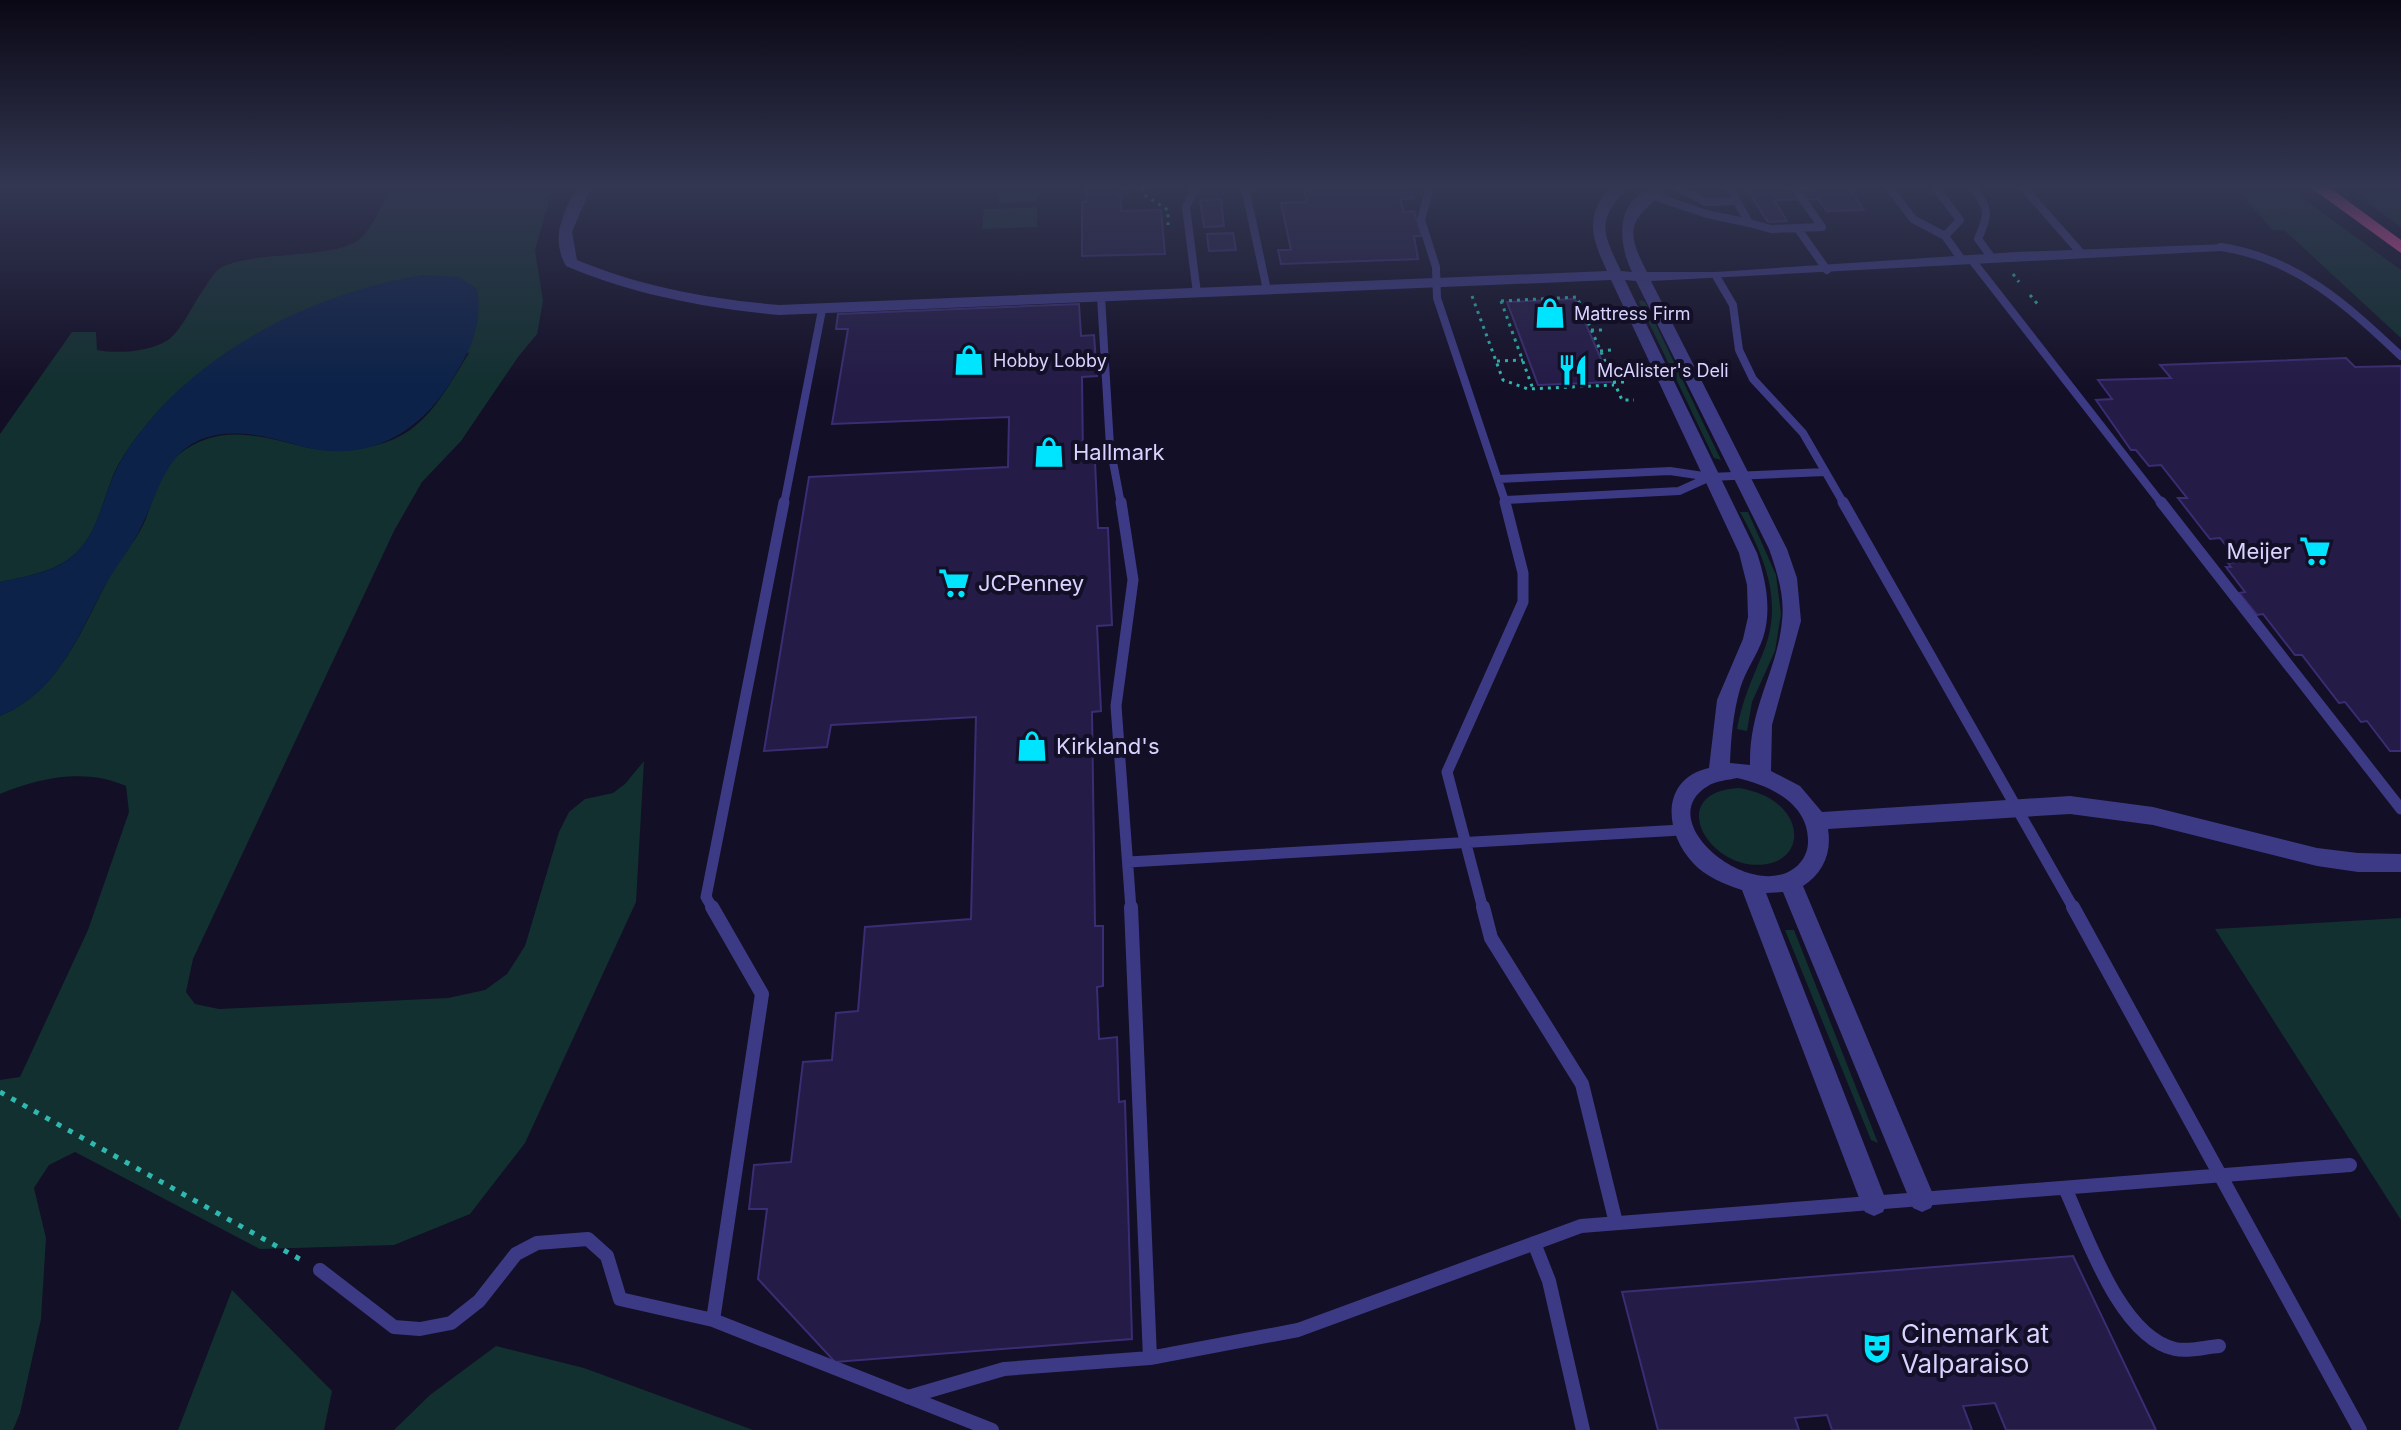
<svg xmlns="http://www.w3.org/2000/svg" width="2401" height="1430" viewBox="0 0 2401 1430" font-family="Inter,sans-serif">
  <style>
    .green { fill: #12302f }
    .water { fill: #0c2248 }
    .building { fill: #241b47; stroke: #3b2d73; stroke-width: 2 }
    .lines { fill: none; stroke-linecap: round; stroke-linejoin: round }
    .path-far1 { stroke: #2fb8b0; stroke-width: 3; stroke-dasharray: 3 5; stroke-linecap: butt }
    .path { stroke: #2fb8b0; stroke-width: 5; stroke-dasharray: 5 8; stroke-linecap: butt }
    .service-far2 { stroke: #3d3a85; stroke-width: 8 }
    .service-far1 { stroke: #3d3a85; stroke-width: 11 }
    .service { stroke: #3d3a85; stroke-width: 14 }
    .minor { fill: #3d3a85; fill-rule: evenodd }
    .motorway { fill: #ff4fa3; fill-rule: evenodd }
    .labels { text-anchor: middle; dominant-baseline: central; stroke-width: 8; stroke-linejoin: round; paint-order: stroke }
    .far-poi-label { font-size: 18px; fill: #d9d4ff; stroke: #130f26; text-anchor: start }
    .poi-label { font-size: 22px; fill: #d9d4ff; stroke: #130f26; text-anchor: start }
    .near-poi-label { font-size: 26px; fill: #d9d4ff; stroke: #130f26; text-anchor: start }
  </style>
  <rect width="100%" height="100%" fill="#130f26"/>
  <path class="green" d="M390 187H553L535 250 543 301 537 334 518 357 461 441 422 482 394 531 193 959 186 992 195 1004 219 1009 448 998 485 990 507 974 525 946 559 832 569 812 585 799 613 793 625 784 644 761 636 902 525 1143 470 1214 394 1245 260 1249 75 1152 49 1165 34 1188 46 1238 41 1319 20 1413 13 1430H0V1080L20 1077 88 930 129 812 126 786C87 768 39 777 0 794V716C60 691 81 630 110 576 120 559 134 543 143 525 153 504 159 470 178 455 219 422 259 436 305 447 338 455 383 449 410 430 436 411 452 380 469 353L286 318C242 343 197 371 161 408 146 424 128 447 117 467 102 497 99 537 70 558 50 573 23 577 0 582V434L72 332H96L97 350C118 354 149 352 168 340 182 330 193 304 203 290 209 282 214 271 222 267 259 249 340 261 363 236 376 222 382 204 390 187Z
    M1000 187H1038L1037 202 998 203Z
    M2229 187H2287L2401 270V338L2284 230H2272L2252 206Z
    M2346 187H2401V227Z
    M1037 207V227L982 229 984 209Z
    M1641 300 1645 302 1721 460 1714 458 1639 302Z
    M1740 512H1748L1776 575 1781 614 1775 651 1752 702 1747 731 1737 729C1742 701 1752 679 1763 653 1784 602 1765 558 1740 512Z
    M1739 788C1755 791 1771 796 1783 809 1802 829 1797 859 1767 864 1710 874 1662 792 1739 788Z
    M2401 918V1220L2215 929Z
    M1785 930H1794L1878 1143 1871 1140Z
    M232 1290 332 1391 324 1430H178Z
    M496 1346 584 1368 753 1430H394L430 1395Z"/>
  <path class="water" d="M423 275 459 277 477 289C483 325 471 349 452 380 420 433 368 463 304 447 269 437 227 424 192 444 163 462 157 496 142 525 133 545 118 563 107 582 78 634 60 691 0 716V582C23 577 50 573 69 559 98 538 102 498 117 468 127 448 145 425 160 409 226 337 329 290 423 275Z"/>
  <path class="building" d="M1086 187H1176L1120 189 1121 211 1161 210 1165 254 1082 256V202H1086Z
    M1304 187H1410L1413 198 1400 199 1404 212 1414 211 1422 236H1414L1418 259 1281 264 1278 250H1291L1281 203 1307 202Z
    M1746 187 1811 189 1818 199 1774 200 1787 221 1768 222Z
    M1810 187H1848L1864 210 1827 211Z
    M1221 199 1224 226 1204 227 1200 200Z
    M1233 233 1236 250 1209 251 1207 234Z
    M1575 299 1611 382 1538 385 1507 302Z
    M1079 304 1081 336 1094 335 1097 376 1082 377 1083 462 1095 461 1098 528H1108L1112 625 1097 626 1101 711 1092 712 1095 926H1103V986L1097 987 1099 1039 1117 1037 1119 1102 1125 1101 1132 1339 835 1362 758 1279 767 1209H749L754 1165 791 1162 803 1062 832 1060 836 1013 858 1011 865 927 971 919 976 717 831 725 827 747 764 751 809 477 1008 467 1009 417 832 424 848 329H836L838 314Z
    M2346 358 2355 367 2401 366V751H2390L2367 721 2361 722 2345 702 2339 703 2302 655H2295L2263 614 2257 615 2239 593 2245 592 2226 567H2231L2228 563 2239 562 2220 538 2210 539 2178 498H2187L2161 465 2149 466 2136 450H2131L2096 400 2112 399 2098 380 2171 378 2160 365Z
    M2073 1256 2156 1430H2006L1995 1403 1963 1406 1972 1430H1832L1827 1415 1795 1418 1799 1430H1658L1622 1292Z"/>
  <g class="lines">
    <path class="path-far1" d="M1143 188V194L1168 210V225
      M2013 274 2019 282
      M2030 295 2040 307
      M1472 296 1503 380 1528 389 1614 385
      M1501 301 1577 297 1622 400H1634
      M1501 301 1533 389
      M1591 330H1603
      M1600 351 1612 350
      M1497 361 1523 360
      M1613 382H1626"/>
    <path class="path" d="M0 1092 305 1262"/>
    <path class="service-far2" d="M1196 187 1186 207 1197 293
      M1245 187 1267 290
      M1430 187 1421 220 1436 267 1437 298 1506 504
      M1678 187 1705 202 1735 201
      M1729 187 1749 223 1771 229 1822 227 1794 187
      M1889 187 1913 219 1945 236
      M1935 187 1960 220 1945 236 1962 260
      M1972 187C1990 209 1989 213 1978 239L1992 258
      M2023 187 2081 253
      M1650 195 1707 214 1749 223
      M1798 229 1827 270
      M2221 247C2296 258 2348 306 2401 356
      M1971 259 2162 504
      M1716 276 1733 305 1739 350 1753 379 1803 433 1844 504
      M1101 297 1110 446 1121 504
      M1710 477 1825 472
      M1498 479 1670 471 1710 477 1679 491 1505 500
      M784 504 822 310"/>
    <path class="service-far1" d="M1121 502 1133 580 1116 706 1131 909
      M1843 502 2074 909
      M2161 502 2401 809
      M1129 862 1681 830
      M713 909 706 897 784 502
      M1483 909 1447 772 1523 602V573L1505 502"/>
    <path class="service" d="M712 907 762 994 713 1320 992 1430
      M1131 907 1150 1358
      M1483 907 1491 938 1582 1084 1616 1223
      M2073 907 2360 1430
      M2065 1188C2086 1234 2120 1337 2175 1349 2189 1352 2205 1347 2219 1346
      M1534 1243 1549 1281 1583 1430
      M320 1270 394 1327 420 1329 451 1323 479 1301 516 1254 537 1243 588 1239 607 1256 620 1299 713 1320
      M908 1397 1004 1369 1150 1358 1298 1330 1581 1226 2350 1165"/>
    <path class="minor" d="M577 187H591L572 232 577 260C642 287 709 299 779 305L1607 271C1592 239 1583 214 1612 187H1628C1596 222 1602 231 1621 271L1632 272C1614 235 1618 187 1669 187 1634 221 1621 222 1647 272H1716L2016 252 2226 244V250L2221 251 1651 281 1787 549 1797 578 1801 621 1772 725 1771 771 1800 786 1822 812 2070 796 2153 807 2317 848 2358 853 2401 854V872H2358L2317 866 2153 825 2070 814 1828 829C1832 853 1823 873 1803 886L1935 1199 1931 1208 1922 1212 1913 1208 1783 892 1766 893 1887 1203 1883 1212 1874 1216 1865 1212 1861 1203 1742 890C1724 884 1706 877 1693 863 1664 832 1660 779 1709 768L1717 700 1743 639 1748 617 1747 585 1739 553 1611 280 779 315C706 308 634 295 566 266 550 237 563 214 577 187ZM1625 280 1636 281 1769 549C1777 572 1785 596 1782 621 1777 673 1749 706 1750 765L1730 763C1731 738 1733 714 1740 689 1745 671 1757 656 1763 638 1772 610 1766 581 1757 553ZM1737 778C1769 785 1809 803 1808 842 1808 854 1801 865 1790 871 1743 897 1652 819 1708 786 1715 781 1728 780 1737 778Z"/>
    <path class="motorway" d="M2310 187H2329L2401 240V253Z"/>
  </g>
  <linearGradient id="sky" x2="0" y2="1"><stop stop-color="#0a0815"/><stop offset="0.48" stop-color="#333752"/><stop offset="1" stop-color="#333752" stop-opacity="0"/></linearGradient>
  <rect width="2401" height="388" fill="url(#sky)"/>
  <defs>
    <symbol id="shop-bare" viewBox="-9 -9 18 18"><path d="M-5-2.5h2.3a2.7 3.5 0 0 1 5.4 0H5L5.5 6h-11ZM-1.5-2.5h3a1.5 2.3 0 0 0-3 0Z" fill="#00e5ff" stroke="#130f26" stroke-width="2.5" paint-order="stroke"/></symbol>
    <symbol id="restaurant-bare" viewBox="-9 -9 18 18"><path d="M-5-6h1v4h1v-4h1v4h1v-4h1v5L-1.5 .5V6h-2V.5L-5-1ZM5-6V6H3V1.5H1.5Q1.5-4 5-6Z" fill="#00e5ff" stroke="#130f26" stroke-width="2.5" paint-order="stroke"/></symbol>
    <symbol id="supermarket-bare" viewBox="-9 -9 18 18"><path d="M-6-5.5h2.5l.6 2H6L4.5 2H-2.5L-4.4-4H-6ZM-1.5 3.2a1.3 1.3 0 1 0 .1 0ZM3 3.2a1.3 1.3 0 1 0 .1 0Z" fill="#00e5ff" stroke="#130f26" stroke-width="2.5" paint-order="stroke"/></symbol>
    <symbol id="theatre-bare" viewBox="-9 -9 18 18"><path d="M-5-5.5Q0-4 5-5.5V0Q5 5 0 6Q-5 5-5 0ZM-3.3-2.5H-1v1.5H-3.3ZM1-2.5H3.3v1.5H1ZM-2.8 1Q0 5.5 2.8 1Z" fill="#00e5ff" stroke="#130f26" stroke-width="2.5" paint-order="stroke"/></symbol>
  </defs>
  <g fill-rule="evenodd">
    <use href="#shop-bare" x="1528" y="291" width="44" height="44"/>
    <use href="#shop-bare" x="947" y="338" width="44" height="44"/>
    <use href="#restaurant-bare" x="1551" y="348" width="44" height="44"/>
    <use href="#shop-bare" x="1027" y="430" width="44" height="44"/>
    <use href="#supermarket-bare" x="2293" y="529" width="44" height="44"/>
    <use href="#supermarket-bare" x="932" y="561" width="44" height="44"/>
    <use href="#shop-bare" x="1010" y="724" width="44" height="44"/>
    <use href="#theatre-bare" x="1855" y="1326" width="44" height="44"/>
  </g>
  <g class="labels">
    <g class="far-poi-label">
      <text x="1574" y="313">Mattress Firm</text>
      <text x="993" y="360">Hobby Lobby</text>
      <text x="1597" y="370">McAlister's Deli</text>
    </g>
    <g class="poi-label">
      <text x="1073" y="452">Hallmark</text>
      <text x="2291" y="551" text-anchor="end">Meijer</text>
      <text x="978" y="583">JCPenney</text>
      <text x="1056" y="746">Kirkland's</text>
    </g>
    <g class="near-poi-label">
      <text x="1901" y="1333">Cinemark at<tspan x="1901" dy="30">Valparaiso</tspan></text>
    </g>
  </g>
</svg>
